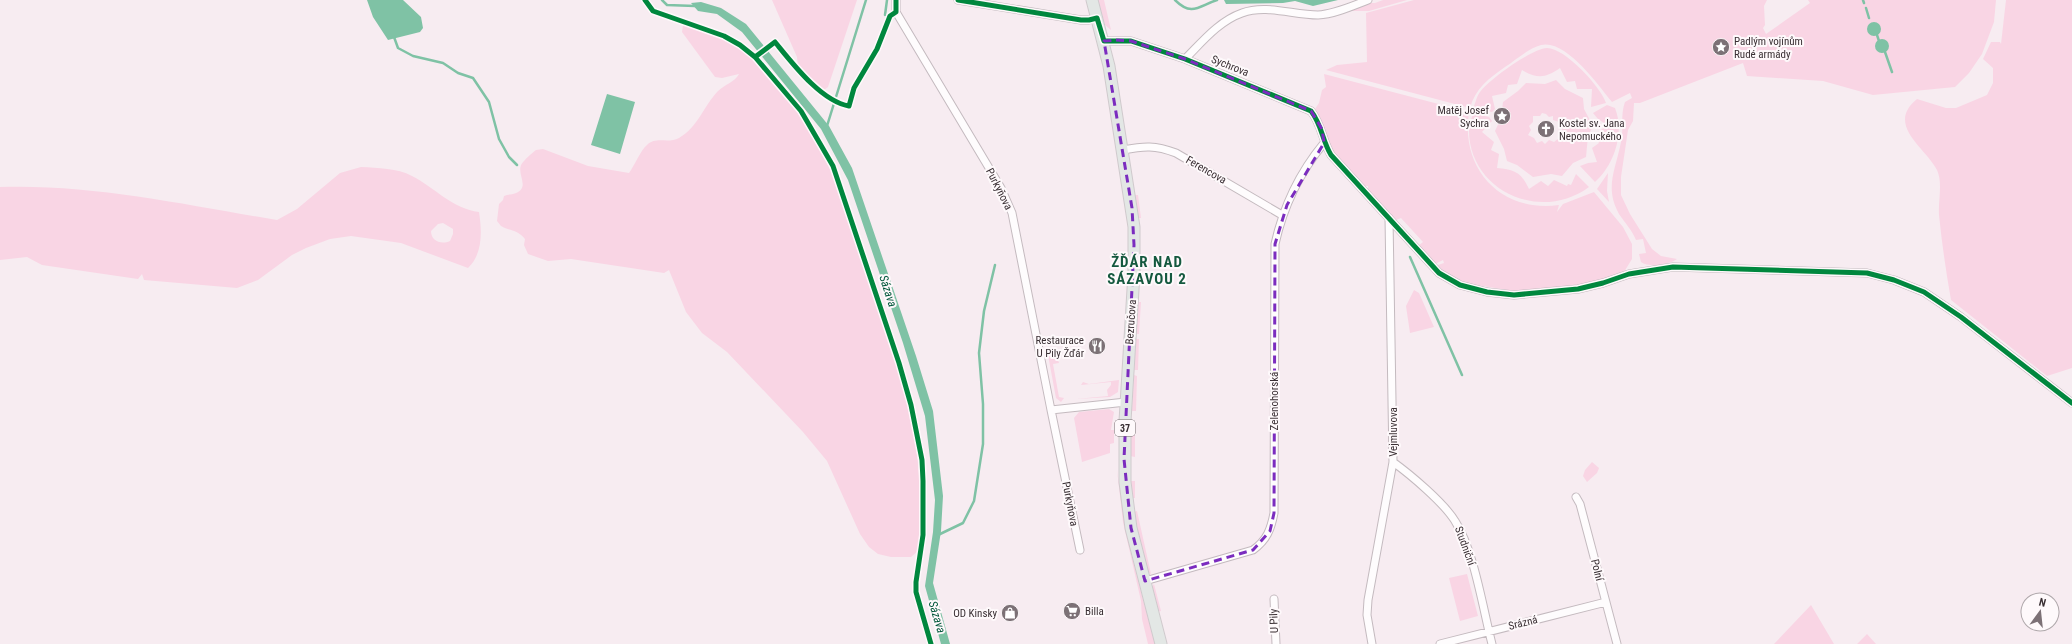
<svg xmlns="http://www.w3.org/2000/svg" width="2072" height="644" viewBox="0 0 2072 644" font-family="'Roboto Condensed',sans-serif">
  <style>
    .green { fill: #f9d5e4; fill-rule: evenodd }
    .water { fill: #7fc2a5 }
    .lines { fill: none; stroke-linecap: round; stroke-linejoin: round }
    .stream { stroke: #7fc2a5; stroke-width: 2.5 }
    .minor-casing { stroke: #c4babf; stroke-width: 9 }
    .primary-casing { stroke: #d0cacd; stroke-width: 13 }
    .minor { stroke: #fefcfd; stroke-width: 7 }
    .primary { stroke: #e3e7e5; stroke-width: 11 }
    .cycleway-casing { stroke: #fef9fb; stroke-width: 8 }
    .cycleway { stroke: #00873e; stroke-width: 5 }
    .marked { fill: none; stroke: #7b2cbf; stroke-width: 3; stroke-dasharray: 8 5; stroke-linejoin: round }
    .labels { text-anchor: middle; dominant-baseline: central; stroke-width: 4; stroke-linejoin: round; paint-order: stroke }
    .shield { fill: #fef9fb; stroke: #746c6f; stroke-width: 1 }
    .shield-label { font-size: 10px; font-weight: bold; fill: #392f33 }
    .poi-label { font-size: 11px; fill: #392f33; stroke: #fef9fb; text-anchor: start }
    .street-label { font-size: 11px; fill: #392f33; stroke: #fef9fb }
    .water-label { font-size: 12px; font-style: italic; fill: #02573b; stroke: #fef9fb }
    .district-label { font-size: 15px; font-weight: bold; letter-spacing: 1px; fill: #15593f; stroke: #fef9fb }
  </style>
  <rect width="100%" height="100%" fill="#f7ecf1"/>
  <path class="green" d="M772 0H857L828 87 824 90 811 82 798 68 797 57Z
    M1098 0H1104L1111 30 1105 25Z
    M1383 0H1407L1369 11H1341L1364 3H1375Z
    M1414 0H1767L1764 6 1765 25 1763 28 1766 34 1810 3 1808 0H1996L1994 22 1982 54 1969 73 1955 87 1873 95 1823 81 1747 76 1743 63 1640 103H1634L1633 121 1628 130 1621 177V195L1630 214 1652 249 1661 256 1677 259C1669 265 1649 268 1641 262L1639 254 1646 253 1643 239 1636 240C1632 230 1625 223 1619 214 1604 187 1616 169 1621 142 1624 129 1620 115 1625 102L1632 98 1630 93 1612 102C1598 85 1566 39 1541 45 1529 48 1516 60 1505 67 1489 78 1475 89 1470 108L1326 70 1337 65 1367 62 1366 13Z
    M2006 0H2072V368L2047 376 1951 300C1946 272 1942 244 1939 215 1938 201 1943 183 1937 170 1926 148 1885 125 1917 99L1946 108H1956L1987 95 1993 83V68L1983 59 1991 42H2000L2001 44Z
    M683 25C702 31 725 39 743 49 757 58 768 74 778 87 834 155 853 223 878 305 893 349 907 394 915 440 921 477 921 513 919 550L911 557H891L878 554 869 547 860 534 827 461 803 432 727 352 702 333 686 312 669 270 664 273 571 259 548 261 528 254 524 245 525 239C518 230 510 231 501 226L497 221 499 204 503 200 504 196C508 194 512 195 516 193 530 187 517 175 521 165 524 160 532 153 536 150L543 149 588 166 629 173C635 165 640 151 647 145 656 136 668 144 679 138 698 127 703 107 718 91 724 85 735 82 739 74L722 78 715 77 682 32Z
    M1547 48C1565 48 1601 87 1606 103L1591 107 1592 89H1577L1575 81 1567 82 1560 68C1546 78 1537 79 1522 70L1517 84 1508 85 1506 93 1492 96 1495 109 1492 112 1473 108C1476 103 1476 97 1480 92 1490 79 1531 49 1547 48Z
    M1324 74 1469 112C1460 169 1501 213 1559 205L1557 212 1563 204 1594 192 1623 227 1632 244V259L1624 272 1591 284 1520 292 1470 284 1452 277 1435 266 1444 263 1443 260 1435 264 1418 246 1423 242 1401 218 1396 220 1368 191V186H1366V189C1356 178 1343 167 1335 154 1326 140 1325 123 1315 109L1319 103 1322 90 1326 87Z
    M1556 80 1565 89 1583 98 1584 109 1593 126 1588 136 1586 157 1573 163 1562 176 1551 174 1533 177 1517 165 1507 161 1504 149 1495 131 1501 118 1503 102 1518 91 1526 83 1545 84ZM1542 113 1546 114 1549 117 1553 116V120L1559 122 1564 134 1554 142 1549 140 1545 144 1542 141 1537 143 1534 138 1528 135 1531 130 1529 126 1533 122V116H1540Z
    M1607 105 1615 108C1625 133 1614 165 1595 182L1580 166 1588 163 1597 162 1592 148 1599 143 1595 135 1607 125 1598 119 1593 113Z
    M1473 113 1489 117 1492 121 1482 132 1494 142 1491 150 1499 154 1497 168C1514 169 1522 173 1529 189L1541 181 1548 186 1554 180 1567 186 1568 184 1571 185 1576 174 1589 187C1539 224 1466 189 1469 126 1470 120 1472 119 1473 113Z
    M361 167C378 168 397 168 412 176 435 188 453 209 479 212 482 231 483 254 468 268L401 243 351 236 330 239 306 248 292 255 258 280 237 288 144 280 142 274 138 279 42 265 27 257 0 260V187C93 184 186 205 277 220L297 209 340 173ZM443 223 453 229V234L450 241C441 245 431 241 431 231L438 224Z
    M1608 173 1607 191 1609 202 1597 189Z
    M1135 195H1138L1141 218H1138Z
    M1414 290 1419 293 1434 327 1410 333 1406 306Z
    M1138 302H1141L1139 334H1136Z
    M1136 339H1139L1138 370H1134Z
    M1045 353 1058 360 1059 363 1053 364 1059 397 1064 398 1061 402 1056 398 1048 355H1045Z
    M1134 375 1137 376 1136 411H1132Z
    M1119 380 1118 392 1110 397 1076 399 1108 396 1107 390 1111 385V382L1081 385 1083 382 1089 384Z
    M1109 409 1114 412 1111 430H1114V443L1110 444V453L1082 462 1074 418 1079 412Z
    M1132 426H1135V457L1130 456Z
    M1592 462 1599 468 1597 473 1587 482 1583 476 1585 470Z
    M1117 470 1130 550 1155 644H1148L1142 619 1141 601 1123 522Z
    M1131 481H1135V498H1132Z
    M1137 511 1151 574 1147 572 1134 512Z
    M1467 574 1478 616 1460 621 1449 578Z
    M1154 584 1161 611 1156 612 1151 589Z
    M1811 605 1834 644H1774Z
    M1867 634 1876 644H1857Z"/>
  <path class="water" d="M367 0H403L421 17 423 28 420 32 388 40 373 17Z
    M1224 0H1338L1313 6 1295 1 1283 3 1226 4Z
    M701 2 721 8 746 24 829 126 852 168 916 356 933 411 943 496 941 531 933 583 950 644H941L925 586 933 532 935 500 925 416 903 343 848 180 821 129 742 32 717 14 698 11 691 3Z
    M1867 29a7 7 0 1 1 14 0a7 7 0 1 1-14 0Z
    M1875 46a7 7 0 1 1 14 0a7 7 0 1 1-14 0Z
    M607 94 635 102 620 154 591 145Z"/>
  <g class="lines">
    <path class="stream" d="M662 0 667 5 695 6
      M1175 0C1192 17 1199 6 1217 0
      M1863 0 1864 3
      M1866 8 1869 18
      M885 15 887 0
      M1877 35 1879 41
      M394 37 398 48 413 56 443 63 458 73 473 78 489 102 499 139 509 157 517 165
      M1885 52 1892 72
      M827 126 866 0
      M1410 257 1462 375
      M938 535 963 523 974 501 983 444V404L979 353 984 311 995 265"/>
    <defs>
      <path id="minor" d="M896 0V12L1001 188 1012 213 1051 410 1126 402
        M958 0 1081 20H1089L1097 18
        M1104 41H1131L1185 59 1311 111C1322 125 1322 140 1331 155L1439 273 1460 285 1487 292 1514 295 1578 289 1603 283 1629 274 1673 267 1867 273 1894 280 1924 292 1961 317 2072 403
        M1185 59C1202 42 1219 21 1242 13 1266 4 1293 15 1318 15 1335 14 1352 6 1368 0
        M1123 150C1144 146 1155 145 1176 153L1282 215
        M1051 410 1080 550
        M1393 462C1411 475 1444 503 1455 521 1474 550 1483 609 1492 644
        M1576 497 1580 504 1617 644
        M1145 581 1253 550C1267 540 1271 529 1274 513L1275 244C1283 208 1300 172 1324 143
        M1274 599 1276 644
        M1372 644 1367 615 1368 600 1393 462 1389 218
        M1440 644 1606 602"/>
      <path id="primary" d="M1092 0 1109 66 1134 227V273L1125 421V482L1131 528 1161 644"/>
    </defs>
    <use href="#minor" class="minor-casing"/>
    <use href="#primary" class="primary-casing"/>
    <use href="#minor" class="minor"/>
    <use href="#primary" class="primary"/>
    <defs>
      <path id="cycleway" d="M645 0 653 11 724 36 740 45 755 57 801 111 833 166 899 363 911 405 922 460 923 481V535L916 582V592L931 644
        M958 0 1081 20H1089L1097 18 1104 41H1131L1185 59 1311 111C1322 125 1322 140 1331 155L1439 273 1460 285 1487 292 1514 295 1578 289 1603 283 1629 274 1673 267 1867 273 1894 280 1924 292 1961 317 2072 403
        M755 57 775 42C793 64 821 101 849 106L854 88 877 49 890 16 896 12V0"/>
    </defs>
    <use href="#cycleway" class="cycleway-casing"/>
    <use href="#cycleway" class="cycleway"/>
  </g>
  <path class="marked" d="M1116 40 1131 41 1185 59 1311 111 1322 129 1324 143 1287 205 1275 244 1274 513 1270 531 1253 550 1145 581 1131 528 1124 459 1134 245 1132 208 1104 41Z"/>
  <defs>
    <symbol id="sight-disc" viewBox="-11 -11 22 22"><circle r="9.5" fill="#7c7176" stroke="#fef9fb"/><path d="M0-6L1.8-2.2L6-1.7L2.9 1.2L3.7 5.4L0 3.3L-3.7 5.4L-2.9 1.2L-6-1.7L-1.8-2.2Z" fill="#fff"/></symbol>
    <symbol id="church-disc" viewBox="-11 -11 22 22"><circle r="9.5" fill="#7c7176" stroke="#fef9fb"/><path d="M-1.2-6h2.4v3.5h3.3v2.4h-3.3V6h-2.4V-.1h-3.3v-2.4h3.3Z" fill="#fff"/></symbol>
    <symbol id="restaurant-disc" viewBox="-11 -11 22 22"><circle r="9.5" fill="#7c7176" stroke="#fef9fb"/><path d="M-5-6h1v4h1v-4h1v4h1v-4h1v5L-1.5 .5V6h-2V.5L-5-1ZM5-6V6H3V1.5H1.5Q1.5-4 5-6Z" fill="#fff"/></symbol>
    <symbol id="supermarket-disc" viewBox="-11 -11 22 22"><circle r="9.5" fill="#7c7176" stroke="#fef9fb"/><path d="M-6-5.5h2.5l.6 2H6L4.5 2H-2.5L-4.4-4H-6ZM-1.5 3.2a1.3 1.3 0 1 0 .1 0ZM3 3.2a1.3 1.3 0 1 0 .1 0Z" fill="#fff"/></symbol>
    <symbol id="shop-disc" viewBox="-11 -11 22 22"><circle r="9.5" fill="#7c7176" stroke="#fef9fb"/><path d="M-5-2.5h2.3a2.7 3.5 0 0 1 5.4 0H5L5.5 6h-11ZM-1.5-2.5h3a1.5 2.3 0 0 0-3 0Z" fill="#fff"/></symbol>
  </defs>
  <g fill-rule="evenodd">
    <use href="#sight-disc" x="1711" y="37" width="20" height="20"/>
    <use href="#sight-disc" x="1492" y="106" width="20" height="20"/>
    <use href="#church-disc" x="1536" y="119" width="20" height="20"/>
    <use href="#restaurant-disc" x="1087" y="336" width="20" height="20"/>
    <use href="#supermarket-disc" x="1062" y="601" width="20" height="20"/>
    <use href="#shop-disc" x="1000" y="603" width="20" height="20"/>
  </g>
  <g class="labels">
    <rect class="shield" x="1115" y="420" width="20" height="16" rx="3"/>
    <g class="shield-label">
      <text x="1125" y="428">37</text>
    </g>
    <g class="poi-label">
      <text x="1734" y="41">Padlým vojínům<tspan x="1734" dy="13">Rudé armády</tspan></text>
      <text x="1489" y="110" text-anchor="end">Matěj Josef<tspan x="1489" dy="13">Sychra</tspan></text>
      <text x="1559" y="123">Kostel sv. Jana<tspan x="1559" dy="13">Nepomuckého</tspan></text>
      <text x="1084" y="340" text-anchor="end">Restaurace<tspan x="1084" dy="13">U Pily Žďár</tspan></text>
      <text x="1085" y="611">Billa</text>
      <text x="997" y="613" text-anchor="end">OD Kinsky</text>
    </g>
    <g class="street-label">
      <text transform="translate(1230 66) rotate(22)">Sychrova</text>
      <text transform="translate(1206 170) rotate(30)">Ferencova</text>
      <text transform="translate(999 189) rotate(63)">Purkyňova</text>
      <text transform="translate(1131 322) rotate(-86)">Bezručova</text>
      <text transform="translate(1274 401) rotate(-90)">Zelenohorská</text>
      <text transform="translate(1393 432) rotate(-90)">Vejmluvova</text>
      <text transform="translate(1070 504) rotate(79)">Purkyňova</text>
      <text transform="translate(1465 546) rotate(70)">Studniční</text>
      <text transform="translate(1597 570) rotate(76)">Polní</text>
      <text transform="translate(1274 621) rotate(-92)">U Pily</text>
      <text transform="translate(1523 623) rotate(-14)">Srázná</text>
    </g>
    <g class="water-label">
      <text transform="translate(888 291) rotate(72)">Sázava</text>
      <text transform="translate(937 617) rotate(73)">Sázava</text>
    </g>
    <g class="district-label">
      <text x="1147" y="262">ŽĎÁR NAD<tspan x="1147" dy="17">SÁZAVOU 2</tspan></text>
    </g>
  </g>
  <g transform="translate(2040 612) rotate(15)"><circle r="19" fill="#fef9fb" stroke="#afa8ab"/>
  <path d="M0-3L7 15L0 10L-7 15Z" fill="#7c7176"/>
  <text y="-6" font-size="11" font-weight="bold" text-anchor="middle" fill="#392f33">N</text>
  </g>
</svg>
